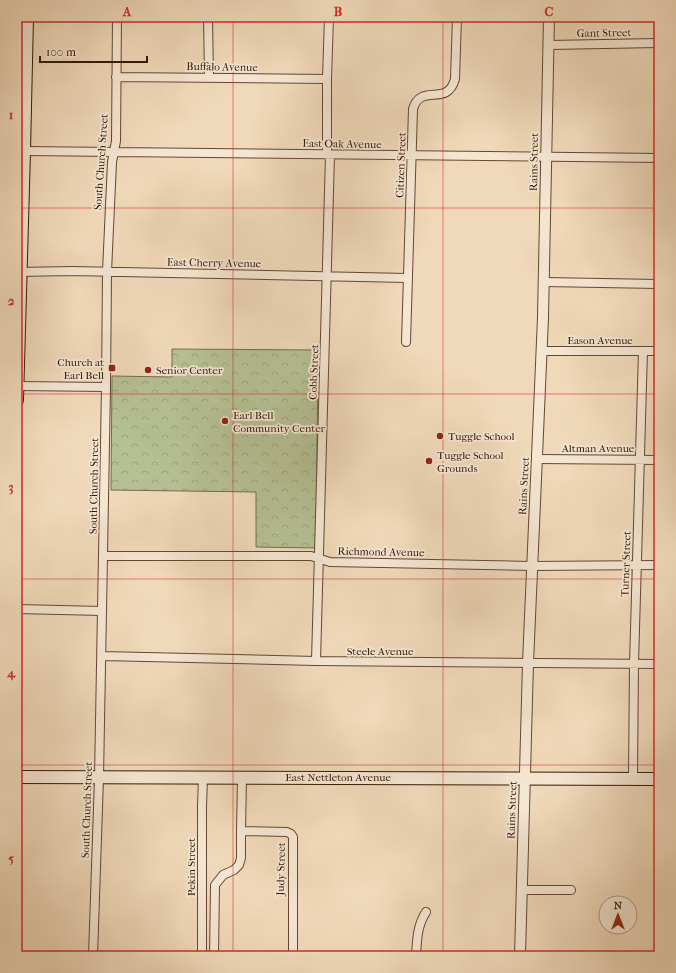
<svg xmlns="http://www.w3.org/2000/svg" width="676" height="973" viewBox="0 0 676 973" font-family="'IM FELL French Canon',serif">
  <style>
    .park { fill: url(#park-crowns); stroke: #746c4e }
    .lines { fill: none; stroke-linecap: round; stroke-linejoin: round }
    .minor-casing { stroke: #634834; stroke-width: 10 }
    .tertiary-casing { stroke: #634834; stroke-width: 12 }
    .secondary-casing { stroke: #341807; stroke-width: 14 }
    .minor { stroke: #f5e6d2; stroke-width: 8 }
    .tertiary { stroke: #f5e6d2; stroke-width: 10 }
    .secondary { stroke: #f5e6d2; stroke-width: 12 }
    .grid { fill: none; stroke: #d62828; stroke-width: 1; stroke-opacity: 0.55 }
    .poi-dot { fill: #8f2418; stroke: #f5e6d2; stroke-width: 1.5 }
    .labels { text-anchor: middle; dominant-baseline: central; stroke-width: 3.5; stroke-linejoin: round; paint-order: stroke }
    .street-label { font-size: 11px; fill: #341807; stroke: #f5e6d2 }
    .poi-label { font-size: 11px; fill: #341807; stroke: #f5e6d2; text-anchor: start }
    .neatline { fill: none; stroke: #d62828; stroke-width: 1.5 }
    .grid-label { font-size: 13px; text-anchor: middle; font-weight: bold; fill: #d62828 }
  </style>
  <defs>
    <pattern id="park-crowns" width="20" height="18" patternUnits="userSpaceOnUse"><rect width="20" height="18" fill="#b5c094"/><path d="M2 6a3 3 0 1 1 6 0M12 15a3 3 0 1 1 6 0" fill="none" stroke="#9ca47e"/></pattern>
  </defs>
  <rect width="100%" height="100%" fill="#f0d9ba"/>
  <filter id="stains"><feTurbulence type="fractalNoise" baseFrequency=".005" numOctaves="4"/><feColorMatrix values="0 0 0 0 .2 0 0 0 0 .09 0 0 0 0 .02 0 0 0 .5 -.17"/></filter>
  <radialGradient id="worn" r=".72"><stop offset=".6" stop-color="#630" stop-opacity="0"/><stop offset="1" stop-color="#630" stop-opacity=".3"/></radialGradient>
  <path class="park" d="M172 349 318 350 316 548 256 547V492L111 490 112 376 172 377Z"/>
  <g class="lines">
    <defs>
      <path id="minor" d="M208 17 209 78
        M549 45 659 43
        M116 77 327 79
        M24 151 659 158
        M327 155V79L329 17
        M17 272 72 271 407 278
        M544 282 659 284
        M406 342 413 109C421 82 447 108 455 79L457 17
        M542 351H659
        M17 386 106 387
        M537 459 659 460
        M103 556H311L330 562 531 566 659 565
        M17 609 102 611
        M102 656 316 661 659 664
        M316 661 330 155
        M633 778 634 664 643 351
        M241 831 242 777
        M522 890H571
        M93 956 99 778 106 387 107 272 112 162 116 141 117 17
        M202 956V807L203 777
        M214 956 215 885 223 875 234 870 239 865 241 858V831L287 832 291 834 293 837V956
        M416 956C417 940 417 926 426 912"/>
      <path id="tertiary" d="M520 956 528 663 543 318 549 17"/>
      <path id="secondary" d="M17 400 24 151 27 17
        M17 777 659 779"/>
    </defs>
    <use href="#minor" class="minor-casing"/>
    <use href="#tertiary" class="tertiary-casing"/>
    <use href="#secondary" class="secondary-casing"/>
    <use href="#minor" class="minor"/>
    <use href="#tertiary" class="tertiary"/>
    <use href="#secondary" class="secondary"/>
  </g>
  <path class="grid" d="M233 17V956M443 17V956M17 208H659M17 394H659M17 579H659M17 765H659"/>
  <g class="poi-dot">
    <rect x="108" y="364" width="8" height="8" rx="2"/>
    <circle cx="148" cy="370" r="4"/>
    <circle cx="225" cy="421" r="4"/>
    <circle cx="440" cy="436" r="4"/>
    <circle cx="429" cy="461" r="4"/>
  </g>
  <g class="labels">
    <g class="street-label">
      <text transform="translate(604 33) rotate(-1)">Gant Street</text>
      <text transform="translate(222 67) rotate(1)">Buffalo Avenue</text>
      <text transform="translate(342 144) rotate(1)">East Oak Avenue</text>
      <text transform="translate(101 162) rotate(-86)">South Church Street</text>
      <text transform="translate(534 162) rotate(-89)">Rains Street</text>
      <text transform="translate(401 165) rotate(-88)">Citizen Street</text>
      <text transform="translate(214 263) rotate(1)">East Cherry Avenue</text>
      <text x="600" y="340">Eason Avenue</text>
      <text transform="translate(314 372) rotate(-88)">Cobb Street</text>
      <text x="598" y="448">Altman Avenue</text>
      <text transform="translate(94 486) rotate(-89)">South Church Street</text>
      <text transform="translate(524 486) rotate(-87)">Rains Street</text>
      <text transform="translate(381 552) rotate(1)">Richmond Avenue</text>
      <text transform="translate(626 564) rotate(-88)">Turner Street</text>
      <text x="380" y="651">Steele Avenue</text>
      <text x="338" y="777">East Nettleton Avenue</text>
      <text transform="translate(87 810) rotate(-88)">South Church Street</text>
      <text transform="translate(512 810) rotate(-88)">Rains Street</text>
      <text transform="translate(191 867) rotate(-90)">Pekin Street</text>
      <text transform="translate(281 869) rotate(-89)">Judy Street</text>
    </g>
    <g class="poi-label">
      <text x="104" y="362" text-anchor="end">Church at<tspan x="104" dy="13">Earl Bell</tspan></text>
      <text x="156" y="370">Senior Center</text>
      <text x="233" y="415">Earl Bell<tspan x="233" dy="13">Community Center</tspan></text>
      <text x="448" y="436">Tuggle School</text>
      <text x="437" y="455">Tuggle School<tspan x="437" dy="13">Grounds</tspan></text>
    </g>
  </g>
  <rect width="676" height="973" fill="none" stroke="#f0d9ba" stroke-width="44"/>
  <g transform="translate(618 915)"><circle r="19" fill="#f5e6d2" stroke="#a89481"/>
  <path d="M0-3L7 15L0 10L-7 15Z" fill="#8f2418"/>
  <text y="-6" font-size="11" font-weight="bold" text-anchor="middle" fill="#341807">N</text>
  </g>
  <path d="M40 56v6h107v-6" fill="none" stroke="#341807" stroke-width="2"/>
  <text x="46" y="56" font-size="12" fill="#341807" stroke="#f5e6d2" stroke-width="3" paint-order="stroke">100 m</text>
  <rect x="22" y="22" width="632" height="929" class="neatline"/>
  <g class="grid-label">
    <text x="127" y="16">A</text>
    <text x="338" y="16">B</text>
    <text x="549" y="16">C</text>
    <text x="11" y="119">1</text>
    <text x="11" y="305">2</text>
    <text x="11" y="491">3</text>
    <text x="11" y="677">4</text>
    <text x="11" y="863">5</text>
  </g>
  <rect width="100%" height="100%" filter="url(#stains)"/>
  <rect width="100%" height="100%" fill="url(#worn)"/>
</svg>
